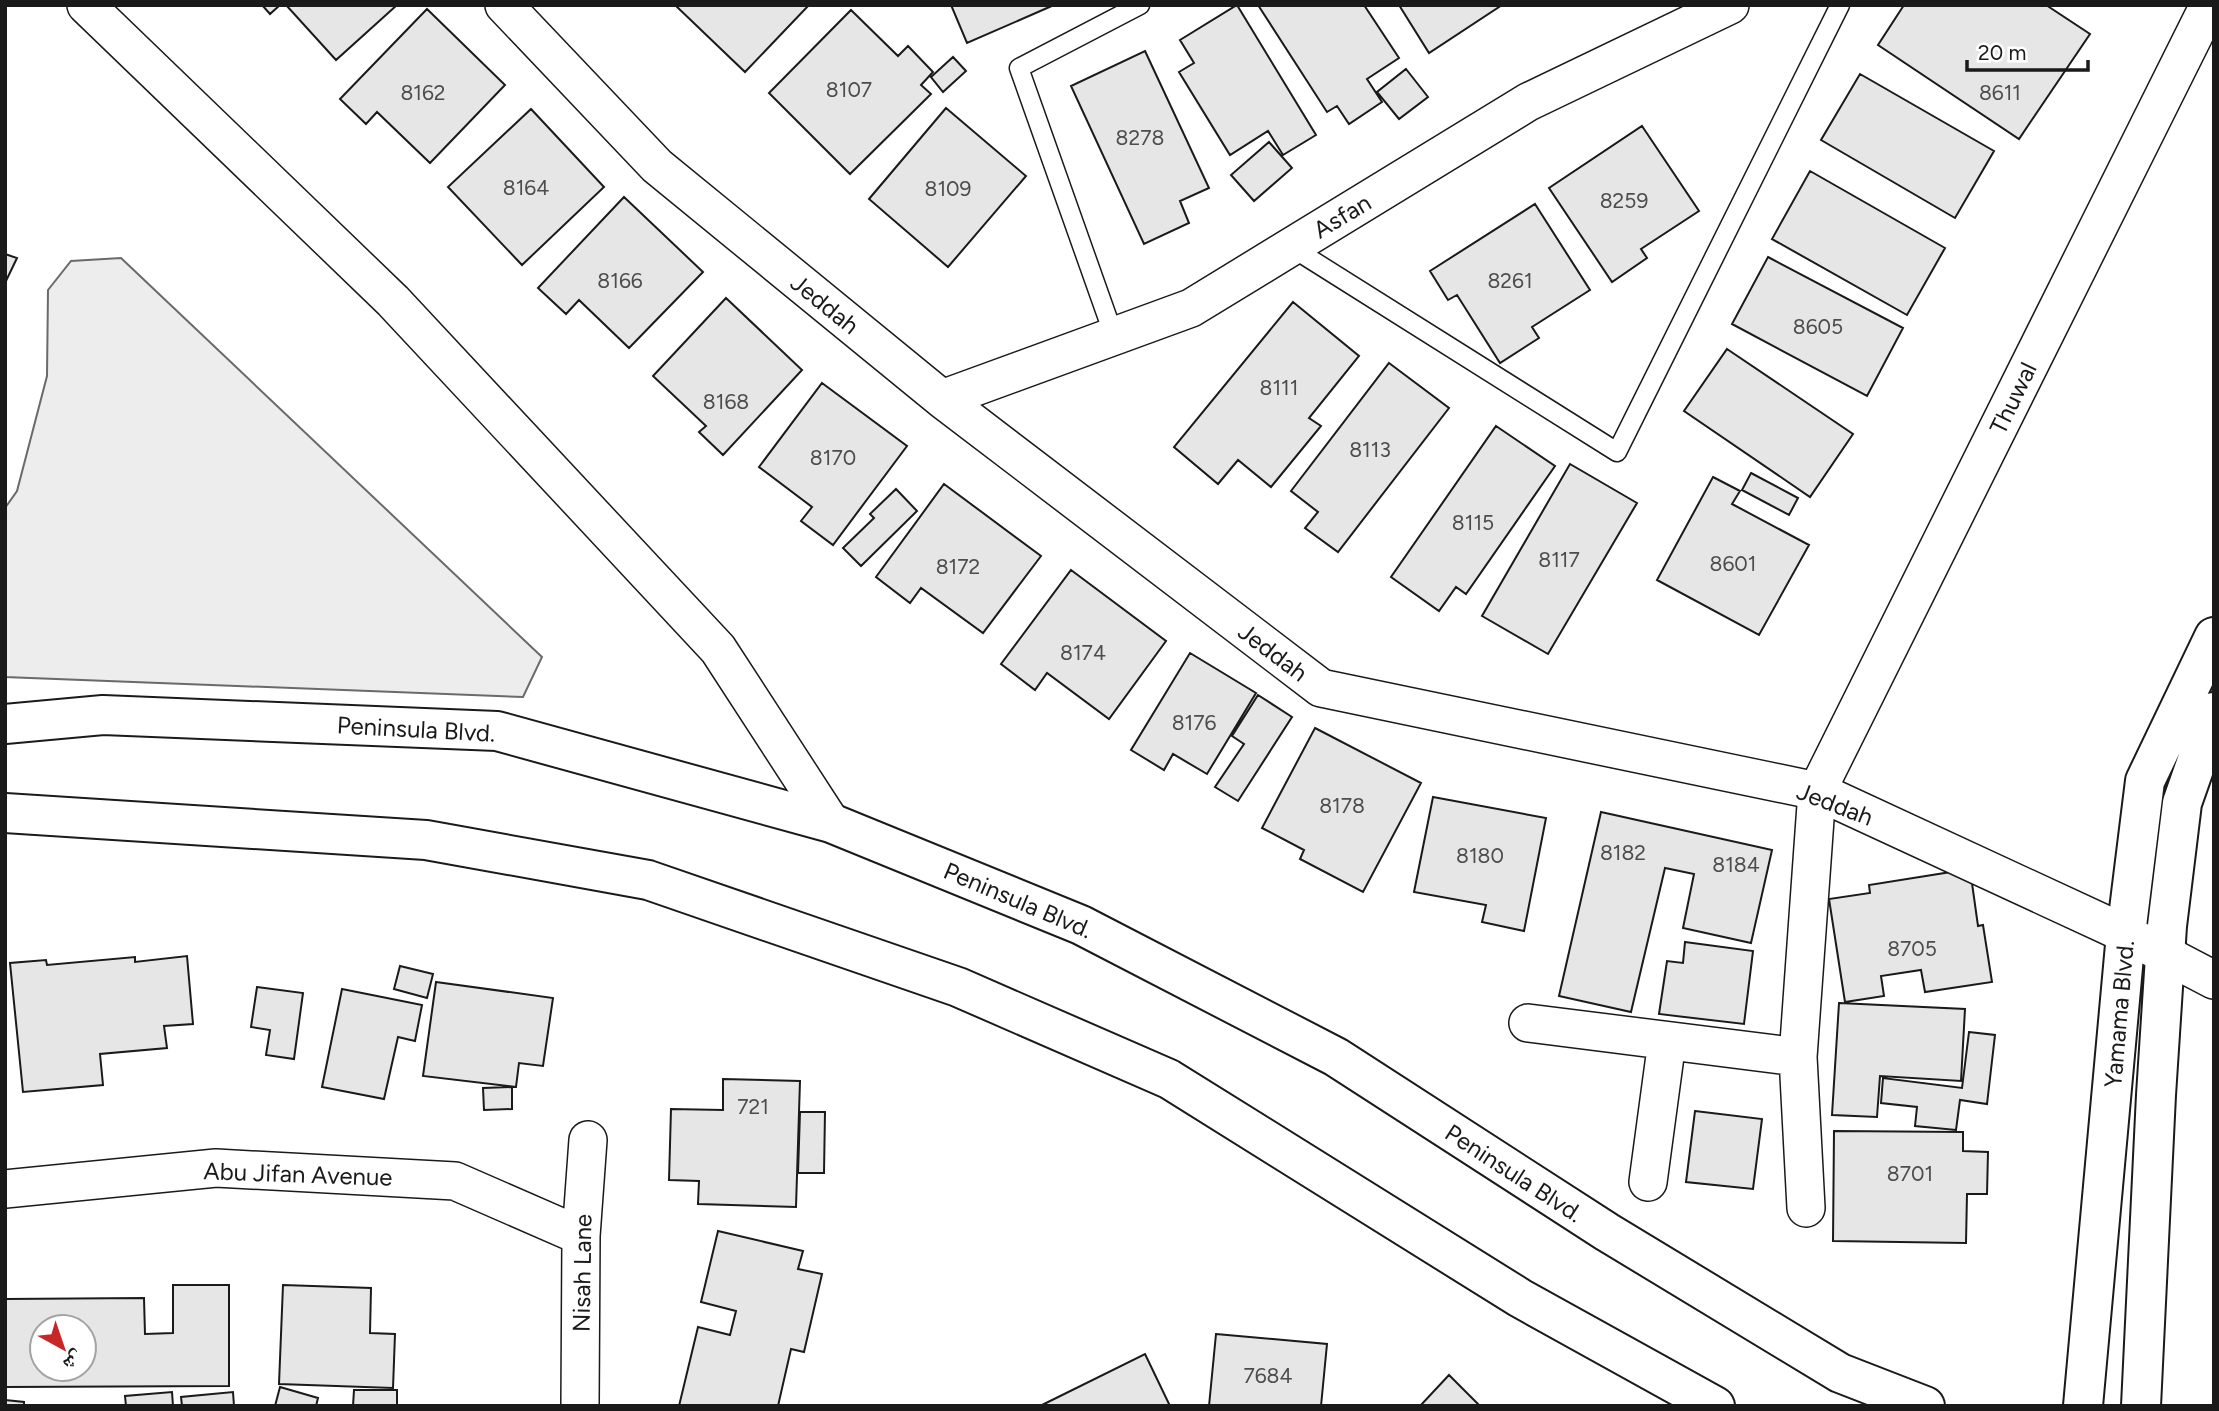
<svg xmlns="http://www.w3.org/2000/svg" width="2219" height="1411" viewBox="0 0 2219 1411" font-family="Figtree,'Noto Naskh Arabic',sans-serif">
  <style>
    .built { fill: #ededed; stroke: #6a6a6a; stroke-width: 2 }
    .building { fill: #e6e6e6; stroke: #1a1a1a; stroke-width: 2; fill-rule: evenodd }
    .lines { fill: none; stroke-linecap: round; stroke-linejoin: round }
    .service-casing { stroke: #1a1a1a; stroke-width: 21 }
    .minor-casing { stroke: #1a1a1a; stroke-width: 40 }
    .secondary-casing { stroke: #1a1a1a; stroke-width: 42 }
    .service { stroke: #fff; stroke-width: 18 }
    .minor { stroke: #fff; stroke-width: 37 }
    .secondary { stroke: #fff; stroke-width: 38 }
    .labels { text-anchor: middle; dominant-baseline: central; stroke-width: 5; stroke-linejoin: round; paint-order: stroke }
    .number-label { font-size: 21px; fill: #4d4d4d }
    .street-label { font-size: 24px; fill: #1a1a1a; stroke: #fff }
  </style>
  <rect width="100%" height="100%" fill="#fff"/>
  <path class="built" d="M121 258 542 657 523 697 5 677V508L17 491 47 376 48 290 71 261Z"/>
  <path class="building" d="M262 5H280L270 14Z
    M286 5H397L336 60Z
    M675 5H809L745 72Z
    M951 5H1054L967 43Z
    M1237 5 1316 135 1283 155 1268 131 1230 155 1179 72 1194 63 1180 40Z
    M1258 5H1364L1399 58 1367 79 1382 102 1349 124 1337 106 1327 112Z
    M1399 5H1502L1429 53Z
    M1904 5H2046L2090 34 2019 139 1878 45Z
    M427 9 505 85 430 163 377 112 366 124 340 99Z
    M851 10 898 56 908 46 933 72 921 85 931 94 850 174 769 93Z
    M1145 51 1209 188 1180 201 1189 223 1144 244 1071 86Z
    M953 57 966 71 943 92 931 77Z
    M1406 69 1428 97 1399 119 1377 92Z
    M1860 74 1994 151 1955 218 1821 140Z
    M946 108 1026 176 948 267 869 199Z
    M531 109 604 187 522 265 448 187Z
    M1642 126 1699 211 1641 249 1647 258 1612 282 1549 188Z
    M1269 142 1292 168 1254 201 1231 175Z
    M1810 171 1945 248 1907 315 1772 239Z
    M624 197 703 272 629 348 579 300 566 314 538 288Z
    M1535 204 1590 290 1532 327 1539 338 1500 363 1457 295 1448 300 1430 271Z
    M5 254 17 258 5 283Z
    M1768 257 1903 328 1867 396 1732 324Z
    M726 298 802 370 723 455 699 432 706 426 653 376Z
    M1293 302 1359 356 1309 418 1321 426 1271 487 1238 460 1218 484 1174 447Z
    M1727 349 1853 434 1810 497 1684 411Z
    M1389 363 1449 408 1338 552 1305 528 1318 512 1291 491Z
    M822 383 907 446 833 545 801 521 812 507 759 467Z
    M1496 426 1555 466 1466 594 1456 587 1439 611 1391 577Z
    M1570 464 1637 503 1548 654 1482 616Z
    M1751 473 1798 498 1789 515 1742 490Z
    M1713 477 1740 491 1732 504 1809 545 1759 635 1657 580Z
    M944 484 1041 556 983 633 921 588 910 603 876 577Z
    M896 489 917 511 861 566 843 548 874 518 870 514Z
    M1071 570 1166 641 1109 719 1047 673 1035 690 1001 664Z
    M1190 653 1256 693 1207 774 1173 754 1164 770 1131 750Z
    M1258 695 1292 717 1238 801 1215 787 1244 744 1232 736Z
    M1315 728 1421 783 1363 892 1300 859 1304 850 1262 828Z
    M1433 797 1546 818 1524 931 1482 922 1486 905 1414 892Z
    M1601 812 1772 850 1751 943 1683 928 1694 874 1665 868 1631 1012 1559 996Z
    M1970 869 1978 926 1983 925 1992 982 1925 992 1921 970 1881 976 1884 996 1845 1002 1829 899 1870 893 1869 885Z
    M1685 942 1753 951 1744 1024 1659 1014 1667 961 1683 963Z
    M187 956 193 1024 164 1026 167 1048 100 1054 103 1085 23 1092 10 963 46 960 47 965 135 957V962Z
    M400 966 433 974 427 998 394 989Z
    M436 982 553 998 543 1066 519 1063 516 1087 423 1076Z
    M257 987 303 993 294 1059 266 1055 270 1030 251 1027Z
    M342 989 422 1005 415 1041 398 1037 384 1099 322 1087Z
    M1839 1003 1965 1009 1961 1081 1880 1076 1877 1117 1832 1115Z
    M1969 1032 1995 1035 1987 1104 1960 1100 1956 1130 1915 1126 1917 1107 1881 1103 1883 1078 1962 1088Z
    M723 1079 800 1081 796 1207 698 1204 699 1181 669 1180 671 1109 723 1110Z
    M512 1087V1109L484 1110 483 1088Z
    M1695 1111 1762 1119 1753 1189 1686 1182Z
    M800 1112H825L824 1173H798Z
    M1834 1131 1963 1132V1151L1988 1152 1987 1194H1967L1966 1243 1833 1241Z
    M718 1231 803 1251 798 1269 822 1274 804 1352 791 1349 778 1406H679L698 1327 730 1335 736 1311 701 1302Z
    M173 1285H229V1386L5 1387V1299L144 1298 145 1334 173 1333ZM42 1327H84V1369H42Z
    M283 1285 371 1288 370 1333 395 1334 393 1388 279 1384Z
    M1216 1334 1327 1344 1321 1406H1209Z
    M1145 1354 1170 1406H1040Z
    M1449 1375 1480 1406H1420Z
    M280 1387 318 1398 316 1406H275Z
    M354 1390H397V1406H353Z
    M172 1392 173 1406H126L125 1396Z
    M233 1392 234 1406H182L181 1397Z
    M5 1400 24 1402V1406H5Z"/>
  <g class="lines">
    <defs>
      <path id="service" d="M1291 247 1617 452 1840 5
        M1114 336 1019 68 1140 5"/>
      <path id="minor" d="M86 5 393 301 718 649 831 823
        M504 5 657 166 942 399 1321 688 1817 791 2126 934 2214 980
        M942 399 1191 308 1528 102 1730 5
        M1528 1023 1798 1057
        M1648 1182 1667 1041
        M5 1189 216 1168 455 1181 581 1236
        M1806 1208 1798 1057 1817 791 2209 5
        M580 1406 581 1236 588 1140"/>
      <path id="secondary" d="M5 724 103 715 497 731 831 823 1081 925 1336 1057 1607 1232 1840 1373 1925 1406
        M5 813 426 840 648 880 958 987 1169 1079 1520 1298 1715 1406
        M2083 1406 2126 934 2145 781 2214 637
        M2141 1406 2156 1095 2167 926 2182 803 2214 712"/>
    </defs>
    <use href="#service" class="service-casing"/>
    <use href="#minor" class="minor-casing"/>
    <use href="#secondary" class="secondary-casing"/>
    <use href="#service" class="service"/>
    <use href="#minor" class="minor"/>
    <use href="#secondary" class="secondary"/>
  </g>
  <g class="labels">
    <g class="number-label">
      <text x="849" y="89">8107</text>
      <text x="423" y="92">8162</text>
      <text x="2000" y="92">8611</text>
      <text x="1140" y="137">8278</text>
      <text x="526" y="187">8164</text>
      <text x="948" y="188">8109</text>
      <text x="1624" y="200">8259</text>
      <text x="620" y="280">8166</text>
      <text x="1510" y="280">8261</text>
      <text x="1818" y="326">8605</text>
      <text x="1279" y="387">8111</text>
      <text x="726" y="401">8168</text>
      <text x="1370" y="449">8113</text>
      <text x="833" y="457">8170</text>
      <text x="1473" y="522">8115</text>
      <text x="1559" y="559">8117</text>
      <text x="1733" y="563">8601</text>
      <text x="958" y="566">8172</text>
      <text x="1083" y="652">8174</text>
      <text x="1194" y="722">8176</text>
      <text x="1342" y="805">8178</text>
      <text x="1623" y="852">8182</text>
      <text x="1480" y="855">8180</text>
      <text x="1736" y="864">8184</text>
      <text x="1912" y="948">8705</text>
      <text x="753" y="1106">721</text>
      <text x="1910" y="1173">8701</text>
      <text x="1268" y="1375">7684</text>
    </g>
    <g class="street-label">
      <text transform="translate(1342 216) rotate(-31)">Asfan</text>
      <text transform="translate(825 304) rotate(39)">Jeddah</text>
      <text transform="translate(2013 398) rotate(-64)">Thuwal</text>
      <text transform="translate(1273 652) rotate(37)">Jeddah</text>
      <text transform="translate(416 729) rotate(3)">Peninsula Blvd.</text>
      <text transform="translate(1835 804) rotate(21)">Jeddah</text>
      <text transform="translate(1018 900) rotate(23)">Peninsula Blvd.</text>
      <text transform="translate(2119 1014) rotate(-85)">Yamama Blvd.</text>
      <text transform="translate(1514 1173) rotate(33)">Peninsula Blvd.</text>
      <text transform="translate(298 1174) rotate(2)">Abu Jifan Avenue</text>
      <text transform="translate(582 1273) rotate(-89)">Nisah Lane</text>
    </g>
  </g>
  <rect width="2219" height="1411" fill="none" stroke="#1a1a1a" stroke-width="14"/>
  <g transform="translate(63 1348) rotate(140)"><circle r="33" fill="#ffffff" stroke="#a3a3a3" stroke-width="2"/>
  <path d="M0-5L12 26L0 18L-12 26Z" fill="#c62828"/>
  <text y="-10" font-size="19" font-weight="bold" text-anchor="middle" fill="#1a1a1a">ش</text>
  </g>
  <path d="M1967 60v10h121v-10" fill="none" stroke="#1a1a1a" stroke-width="3.5"/>
  <text x="1978" y="60" font-size="21" fill="#1a1a1a" stroke="#ffffff" stroke-width="5" paint-order="stroke">20 m</text>
</svg>
